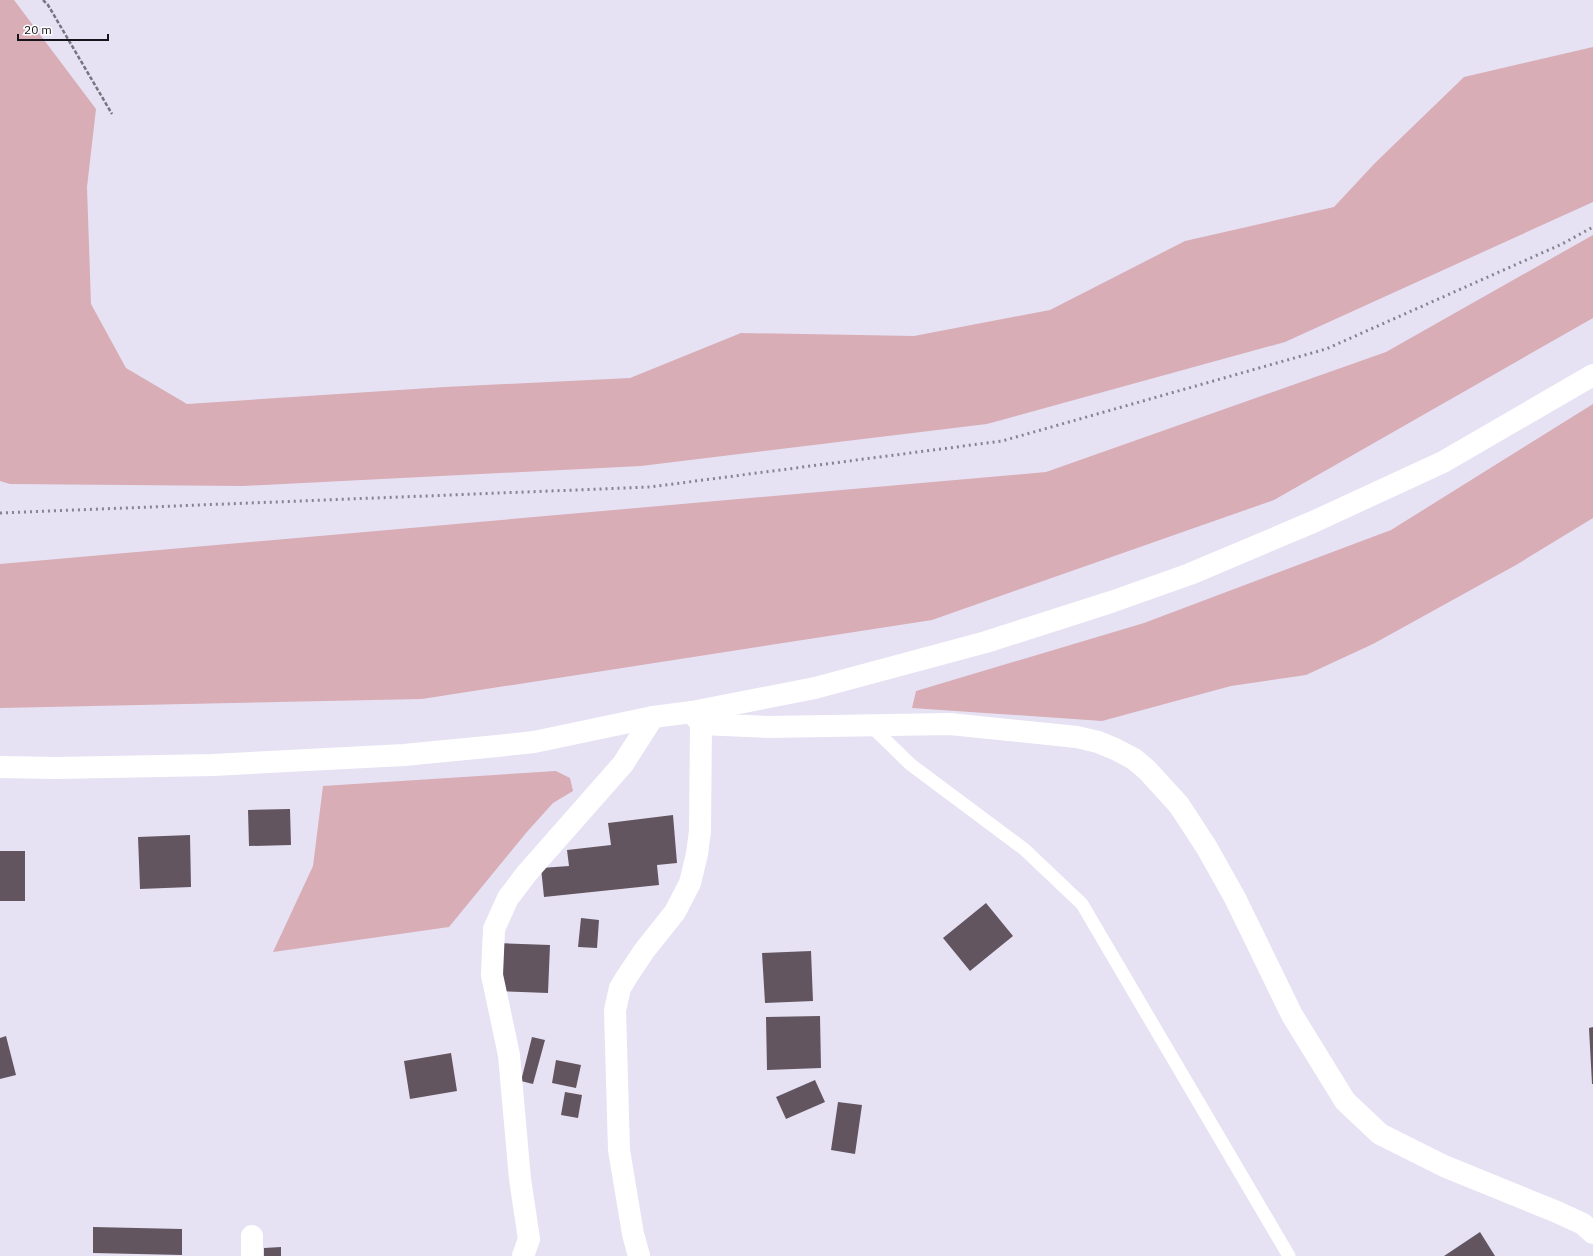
<svg xmlns="http://www.w3.org/2000/svg" width="1593" height="1256" viewBox="0 0 1593 1256" font-family="'IBM Plex Sans',sans-serif">
  <style>
    .green { fill: #d8adb6 }
    .building { fill: #625560 }
    .lines { fill: none; stroke-linecap: round; stroke-linejoin: round }
    .path { stroke: #76747f; stroke-width: 2.5; stroke-dasharray: 4 2; stroke-linecap: butt }
    .lane { stroke: #fff; stroke-width: 13 }
    .street { stroke: #fff; stroke-width: 22 }
    .primary { stroke: #fff; stroke-width: 22 }
    .rail { stroke: #878491; stroke-width: 3; stroke-dasharray: 2 4; stroke-linecap: butt }
  </style>
  <rect width="100%" height="100%" fill="#e6e2f4"/>
  <path class="green" d="M0 0H14L96 109 87 187 91 304 126 368 187 404 445 387 630 378 741 333 914 336 1050 310 1185 241 1334 207 1375 163 1464 77 1593 47V202L1285 342 987 424 641 466 243 486 10 484 0 481Z
    M1593 235V318L1274 500 932 620 422 699 0 708V564L1046 472 1386 352Z
    M1593 404V518L1516 565 1373 644 1306 675 1231 686 1102 721 912 708 916 691 1144 623 1391 530Z
    M556 771 570 778 573 791 553 803 526 833 449 927 273 952 313 866 323 786Z"/>
  <path class="building" d="M290 809 291 845 249 846 248 810Z
    M673 815 677 863 657 865 659 885 544 897 541 868 569 866 567 850 611 845 608 823Z
    M190 835 191 887 140 889 138 837Z
    M0 851H25V901H0Z
    M986 903 1013 936 970 971 943 938Z
    M581 918 599 920 597 948 578 947Z
    M498 943 550 945 548 993 496 991Z
    M811 951 813 1001 765 1003 762 953Z
    M820 1016 821 1068 767 1070 766 1017Z
    M1593 1027V1084H1592L1589 1028Z
    M6 1036 16 1075 0 1079V1038Z
    M532 1037 545 1040 533 1084 521 1081Z
    M451 1053 457 1091 410 1099 404 1061Z
    M556 1060 581 1065 576 1088 552 1083Z
    M815 1080 825 1102 786 1119 776 1097Z
    M565 1092 582 1095 578 1118 561 1115Z
    M838 1102 862 1105 855 1154 831 1150Z
    M93 1227 182 1229V1255L93 1253Z
    M1480 1232 1495 1256H1444Z
    M281 1247V1256H264V1248Z"/>
  <g class="lines">
    <path class="path" d="M43 0 48 5 112 114"/>
    <path class="lane" d="M870 725 910 764 1024 849 1082 904 1289 1256"/>
    <path class="street" d="M692 712 701 724 767 727 950 724 1077 737 1098 742 1115 749 1134 759 1147 770 1179 805 1207 848 1235 898 1292 1015 1345 1101 1380 1134 1444 1166 1557 1212 1583 1224 1593 1233
      M252 1256V1236
      M523 1256 529 1239 520 1179 509 1055 492 975 494 929 508 898 527 873 623 764 653 717
      M639 1256 633 1234 619 1150 615 1010 620 988 626 978 644 951 675 912 690 883 697 854 700 831 701 724"/>
    <path class="primary" d="M0 767 56 768 213 765 404 755 497 746 534 742 653 717 692 712 815 688 986 642 1111 602 1190 574 1313 522 1443 462 1593 375"/>
    <path class="rail" d="M0 513 650 487 1002 441 1326 349 1562 244 1593 227"/>
  </g>
  <path d="M18 34v6h90v-6" fill="none" stroke="#15141a" stroke-width="2"/>
  <text x="24" y="34" font-size="12" fill="#15141a" stroke="#ffffff" stroke-width="3" paint-order="stroke">20 m</text>
</svg>
